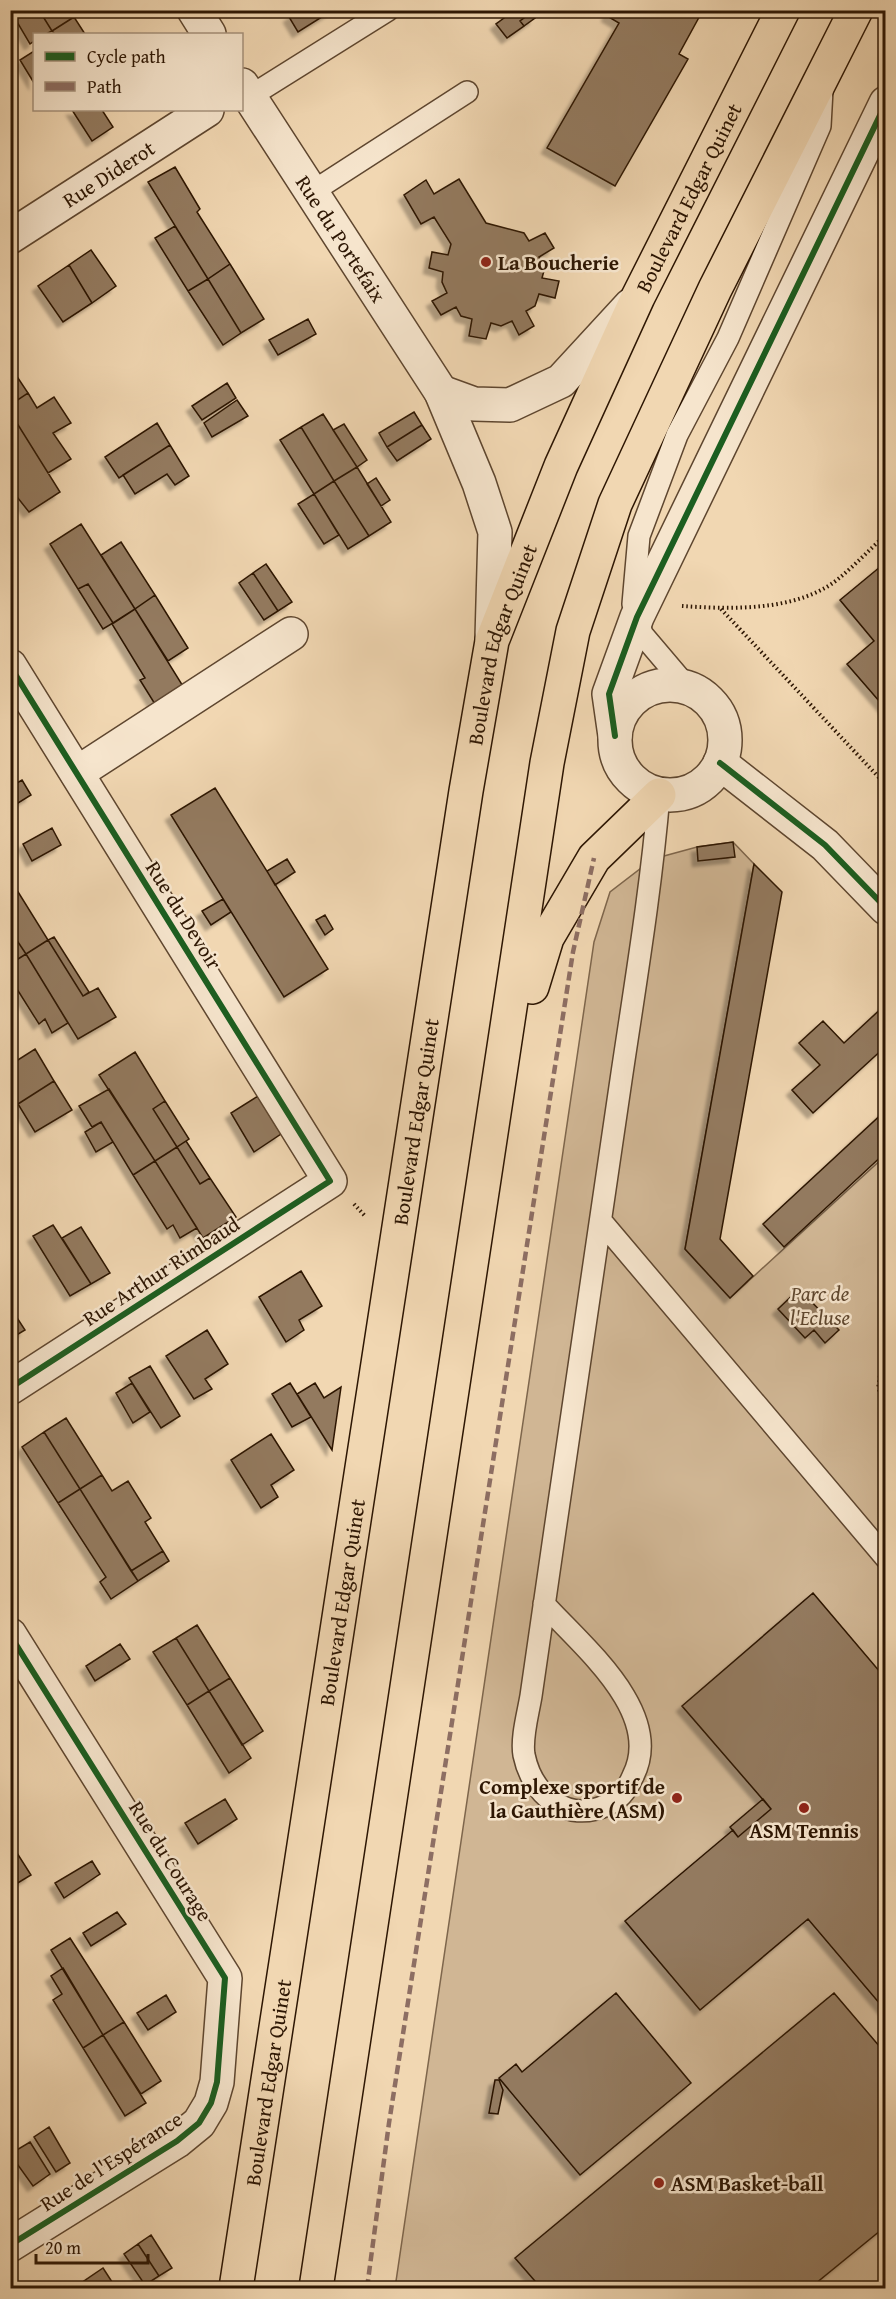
<svg xmlns="http://www.w3.org/2000/svg" width="896" height="2299" viewBox="0 0 896 2299" font-family="'Gentium Book Plus',serif">
  <style>
    .green { fill: #d0b694; stroke: #7e664c; stroke-width: 1.5 }
    .building { fill: #937a5e; stroke: #2d1603; stroke-width: 1.5; filter: url(#shadow) }
    .lines { fill: none; stroke-linecap: round; stroke-linejoin: round }
    .service-casing { stroke: #5e462f; stroke-width: 24 }
    .minor-casing { stroke: #5e462f; stroke-width: 36 }
    .primary-casing { stroke: #2d1603; stroke-width: 36 }
    .path { stroke: #2d1603; stroke-width: 4; stroke-dasharray: 1.5 3; stroke-linecap: butt }
    .service { stroke: #f6e5cd; stroke-width: 21 }
    .minor { stroke: #f6e5cd; stroke-width: 33 }
    .primary { stroke: #f1d7b2; stroke-width: 33 }
    .quiet { stroke: #8d6e63; stroke-width: 4.5; stroke-dasharray: 9 4.5; stroke-linecap: butt }
    .cycleway-casing { stroke: #f6e5cd; stroke-width: 10 }
    .cycleway { stroke: #1b5e20; stroke-width: 6 }
    .poi-dot { fill: #8f2418; stroke: #f6e5cd; stroke-width: 2 }
    .labels { text-anchor: middle; dominant-baseline: central; stroke-width: 5; stroke-linejoin: round; paint-order: stroke }
    .street-label { font-size: 21px; fill: #2d1603; stroke: #f6e5cd }
    .poi-label { font-size: 21px; font-weight: bold; fill: #2d1603; stroke: #f6e5cd; text-anchor: start }
    .park-label { font-size: 21px; font-style: italic; fill: #5e462e; stroke: #f6e5cd }
  </style>
  <defs>
    <filter id="shadow"><feDropShadow dx="-5.5" dy="5.5" stdDeviation="1.5" flood-color="#0004"/></filter>
  </defs>
  <rect width="100%" height="100%" fill="#f1d7b2"/>
  <filter id="stains"><feTurbulence type="fractalNoise" baseFrequency=".00333" numOctaves="4"/><feColorMatrix values="0 0 0 0 .2 0 0 0 0 .09 0 0 0 0 .02 0 0 0 .5 -.17"/></filter>
  <radialGradient id="worn" r=".72"><stop offset=".6" stop-color="#630" stop-opacity="0"/><stop offset="1" stop-color="#630" stop-opacity=".3"/></radialGradient>
  <path class="green" d="M733 842 754 864 685 1249 730 1298 885 1156V2288H395L594 942 610 892 653 859 697 847Z"/>
  <path class="building" d="M10 10H39L52 31 46 34H34V41L30 44Z
    M39 10H70L74 17 52 31Z
    M299 10H333L298 32 289 17Z
    M515 10 531 13 520 21 524 26 507 38 496 24Z
    M610 10H703L679 54 688 59 615 186 547 148 619 23 607 16Z
    M531 13 535 18 524 26 520 21Z
    M74 17 85 34H55L52 31Z
    M34 51V83L20 60Z
    M72 110H102L113 127 92 141Z
    M175 167 200 209 197 212 230 264 208 279 148 182Z
    M459 179 486 223 524 233 529 241 545 233 554 248 539 257 545 267 542 278 559 281 555 298 539 294 535 306 526 311 534 326 519 335 512 321 501 326 491 323 486 339 469 336 472 319 461 316 456 307 441 315 432 301 447 293 442 282 443 272 429 268 432 252 448 255 451 244 434 217 421 224 404 195 426 180 434 194Z
    M175 226 208 279 188 291 155 238Z
    M91 250 116 286 92 303 69 265Z
    M230 264 264 319 241 333 208 279Z
    M69 265 92 303 63 322 38 286Z
    M208 279 241 333 223 345 188 291Z
    M308 319 316 334 278 355 269 340Z
    M10 366 28 393 10 405Z
    M227 383 236 398 202 420 192 406Z
    M28 393 37 408 54 397 71 423 53 433 71 459 48 473 10 412V405Z
    M237 400 248 416 212 437 204 423Z
    M10 412 60 492 29 512 10 488Z
    M414 412 422 425 387 447 379 433Z
    M323 414 357 467 334 481 301 427Z
    M157 423 170 445 119 478 105 457Z
    M344 424 367 460 357 467 333 430Z
    M422 425 431 439 397 461 387 447Z
    M301 427 334 481 314 494 280 440Z
    M170 445 189 476 175 485 167 474 135 494 123 475Z
    M357 467 391 522 369 536 334 481Z
    M376 478 390 500 381 506 367 484Z
    M334 481 369 536 348 549 314 494Z
    M314 494 339 535 324 544 298 504Z
    M81 524 135 609 113 623 88 584 78 589 50 544Z
    M121 542 155 595 135 609 101 555Z
    M886 562V709L847 664 874 641 840 600Z
    M266 564 292 602 278 611 253 573Z
    M253 573 278 611 264 620 239 583Z
    M88 584 113 623 103 629 78 589Z
    M155 595 188 648 168 661 135 609Z
    M135 609 186 691 158 709 140 680 145 678 112 624Z
    M22 780 31 795 10 808V787Z
    M215 788 328 969 284 997 171 815Z
    M52 828 61 845 32 861 23 844Z
    M733 842 735 857 698 861 697 847Z
    M287 859 295 872 275 885 267 871Z
    M754 864 782 892 720 1239 753 1276 730 1298 685 1249Z
    M15 887 48 940 26 954 10 930V891Z
    M223 899 231 912 211 925 202 911Z
    M325 915 333 929 325 935 316 920Z
    M10 930 26 954 10 964Z
    M54 937 89 992 83 996 48 940Z
    M48 940 83 996 98 988 116 1017 78 1039 26 954Z
    M26 954 68 1023 52 1033 45 1019 39 1024 10 978V964Z
    M886 1004V1046L813 1113 792 1090 820 1065 799 1043 823 1021 844 1043Z
    M35 1049 54 1081 18 1104 10 1093V1065Z
    M135 1052 165 1101 153 1109 177 1147 155 1161 99 1075Z
    M54 1081 72 1110 35 1132 18 1104Z
    M109 1089 155 1161 133 1175 101 1122 92 1127 79 1106Z
    M258 1096 281 1134 254 1152 231 1113Z
    M165 1101 189 1139 177 1147 153 1109Z
    M886 1110V1152L784 1247 763 1224Z
    M101 1122 113 1142 96 1152 85 1132Z
    M186 1141 210 1178 200 1184 177 1147Z
    M177 1147 200 1184 210 1178 236 1217 203 1238 155 1161Z
    M155 1161 197 1228 180 1238 173 1225 167 1229 133 1175Z
    M53 1225 91 1284 70 1296 33 1236Z
    M81 1227 110 1273 91 1284 62 1238Z
    M301 1271 322 1306 299 1320 304 1330 286 1342 259 1297Z
    M799 1289 839 1330 825 1343 814 1330 805 1338 778 1309Z
    M10 1307 25 1330 10 1339Z
    M207 1330 228 1364 205 1379 212 1389 194 1399 166 1356Z
    M150 1366 180 1416 161 1428 129 1378Z
    M132 1383 150 1412 133 1423 116 1393Z
    M290 1383 311 1417 292 1427 272 1394Z
    M315 1383 324 1398 341 1387 332 1450 297 1394Z
    M66 1418 102 1475 80 1489 44 1432Z
    M44 1432 80 1489 58 1503 22 1447Z
    M271 1434 294 1470 271 1485 278 1497 261 1508 231 1460Z
    M102 1475 112 1491 128 1481 151 1518 145 1522 163 1551 131 1571 80 1489Z
    M80 1489 138 1581 111 1599 100 1582 106 1577 58 1503Z
    M163 1551 169 1561 138 1581 131 1571Z
    M813 1593 886 1679V2011L808 1919 700 2010 625 1921 733 1830 738 1837 771 1809 682 1706Z
    M197 1625 230 1678 209 1691 176 1638Z
    M176 1638 209 1691 187 1705 153 1652Z
    M120 1644 130 1659 95 1681 86 1666Z
    M230 1678 263 1731 242 1745 209 1691Z
    M209 1691 251 1758 229 1773 187 1705Z
    M225 1799 237 1819 198 1844 185 1823Z
    M763 1799 771 1809 738 1837 730 1827Z
    M10 1842 31 1875 11 1887 10 1886Z
    M92 1861 100 1874 64 1898 55 1883Z
    M117 1912 126 1924 91 1946 83 1933Z
    M70 1938 124 2022 103 2035 51 1950Z
    M63 1968 103 2035 83 2048 53 2000 62 1994 51 1976Z
    M616 1993 691 2083 580 2175 499 2078 516 2064 522 2072Z
    M834 1993 886 2054V2226L810 2288H541L515 2258Z
    M166 1995 176 2012 148 2030 137 2013Z
    M124 2022 161 2081 141 2094 103 2035Z
    M103 2035 146 2103 125 2116 83 2048Z
    M495 2080H499L503 2090 498 2114 489 2113Z
    M49 2127 70 2163 56 2172 34 2137Z
    M30 2142 50 2174 33 2186 10 2154Z
    M151 2235 172 2268 159 2276 138 2244Z
    M138 2244 159 2276 145 2285 124 2254Z
    M103 2268 116 2288H89L84 2281Z"/>
  <g class="lines">
    <defs>
      <path id="service" d="M249 97 388 10
        M312 192 467 92
        M687 687 642 634 637 617 633 604 639 536 677 435 728 338 820 126 822 90
        M601 1221 886 1558
        M544 1604C583 1647 665 1713 633 1776 628 1788 619 1800 607 1805 566 1824 532 1794 524 1755 521 1738 528 1714 531 1696 539 1641 547 1586 555 1530 577 1380 599 1230 621 1080 635 985 651 891 659 795"/>
      <g id="minor">
        <path d="M194 10 209 34"/>
        <path id="s1" d="M242 85 441 392 479 483 495 532 492 638"/>
        <path id="s2" d="M10 237 207 110"/>
        <path d="M441 392 474 404 510 405 561 381 631 305"/>
        <path d="M10 666 330 1181 10 1388"/>
        <circle cx="670" cy="740" r="55"/>
        <path d="M615 736 609 694 637 617 886 103"/>
        <path d="M720 763 825 845 886 908"/>
        <path d="M77 773 291 634"/>
        <path d="M10 1635 225 1978 217 2082 211 2103 199 2123 177 2141 10 2245"/>
      </g>
      <g id="primary">
        <path d="M532 987 547 938 594 858 659 795"/>
        <path id="s3" d="M236 2288 466 791 492 641 561 466 638 297 783 10"/>
        <path d="M316 2288 547 763 573 631 615 504 715 289 856 10"/>
      </g>
    </defs>
    <use href="#service" class="service-casing"/>
    <use href="#minor" class="minor-casing"/>
    <use href="#primary" class="primary-casing"/>
    <path class="path" d="M682 606C727 609 782 611 823 589 843 579 867 551 886 535
      M721 609 886 785
      M354 1204 365 1216
      M886 1355 882 1361 878 1389 886 1398"/>
    <use href="#service" class="service"/>
    <use href="#minor" class="minor"/>
    <use href="#primary" class="primary"/>
    <path class="quiet" d="M367 2288 389 2123 573 952 594 858"/>
    <defs>
      <path id="cycleway" d="M10 666 330 1181 10 1388
        M615 736 609 694 637 617 886 103
        M720 763 825 845 886 908
        M10 1635 225 1978 217 2082 211 2103 199 2123 177 2141 10 2245"/>
    </defs>
    <use href="#cycleway" class="cycleway-casing"/>
    <use href="#cycleway" class="cycleway"/>
  </g>
  <g class="poi-dot">
    <circle cx="486" cy="262" r="6"/>
    <circle cx="677" cy="1798" r="6"/>
    <circle cx="804" cy="1808" r="6"/>
    <circle cx="659" cy="2183" r="6"/>
  </g>
  <g class="labels">
    <g class="street-label">
      <text stroke="none"><textPath href="#s2" startOffset="117">Rue Diderot</textPath></text>
      <text stroke="none"><textPath href="#s3" startOffset="2152">Boulevard Edgar Quinet</textPath></text>
      <text stroke="none"><textPath href="#s1" startOffset="183">Rue du Portefaix</textPath></text>
      <text stroke="none"><textPath href="#s3" startOffset="1666">Boulevard Edgar Quinet</textPath></text>
      <text transform="translate(184 915) rotate(58)">Rue du Devoir</text>
      <text stroke="none"><textPath href="#s3" startOffset="1180">Boulevard Edgar Quinet</textPath></text>
      <text transform="translate(161 1271) rotate(-33)">Rue Arthur Rimbaud</text>
      <text stroke="none"><textPath href="#s3" startOffset="694">Boulevard Edgar Quinet</textPath></text>
      <text transform="translate(171 1861) rotate(58)">Rue du Courage</text>
      <text stroke="none"><textPath href="#s3" startOffset="208">Boulevard Edgar Quinet</textPath></text>
      <text transform="translate(111 2161) rotate(-33)">Rue de l'Espérance</text>
    </g>
    <g class="poi-label">
      <text x="498" y="262">La Boucherie</text>
      <text x="665" y="1786" text-anchor="end">Complexe sportif de<tspan x="665" dy="24">la Gauthière (ASM)</tspan></text>
      <text x="804" y="1830" text-anchor="middle">ASM Tennis</text>
      <text x="671" y="2183">ASM Basket-ball</text>
    </g>
    <g class="park-label">
      <text x="820" y="1293">Parc de<tspan x="820" dy="24">l'Ecluse</tspan></text>
    </g>
  </g>
  <rect width="896" height="2299" fill="none" stroke="#f1d7b2" stroke-width="36"/>
  <rect x="12" y="12" width="872" height="2275" fill="none" stroke="#2d1603" stroke-width="3"/>
  <rect x="18" y="18" width="860" height="2263" fill="none" stroke="#2d1603" stroke-width="1.5"/>
  <rect x="33" y="33" width="210" height="78" fill="#f6e5cd" stroke="#a6927c" stroke-width="1.5"/>
  <rect x="45" y="52" width="30" height="9" fill="#1b5e20" stroke="#a6927c" stroke-width="1.5"/>
  <text x="87" y="63" font-size="18" fill="#2d1603">Cycle path</text>
  <rect x="45" y="82" width="30" height="9" fill="#8d6e63" stroke="#a6927c" stroke-width="1.5"/>
  <text x="87" y="93" font-size="18" fill="#2d1603">Path</text>
  <path d="M36 2254v9h112v-9" fill="none" stroke="#2d1603" stroke-width="3"/>
  <text x="45" y="2254" font-size="18" fill="#2d1603" stroke="#f6e5cd" stroke-width="4.5" paint-order="stroke">20 m</text>
  <rect width="100%" height="100%" filter="url(#stains)"/>
  <rect width="100%" height="100%" fill="url(#worn)"/>
</svg>
